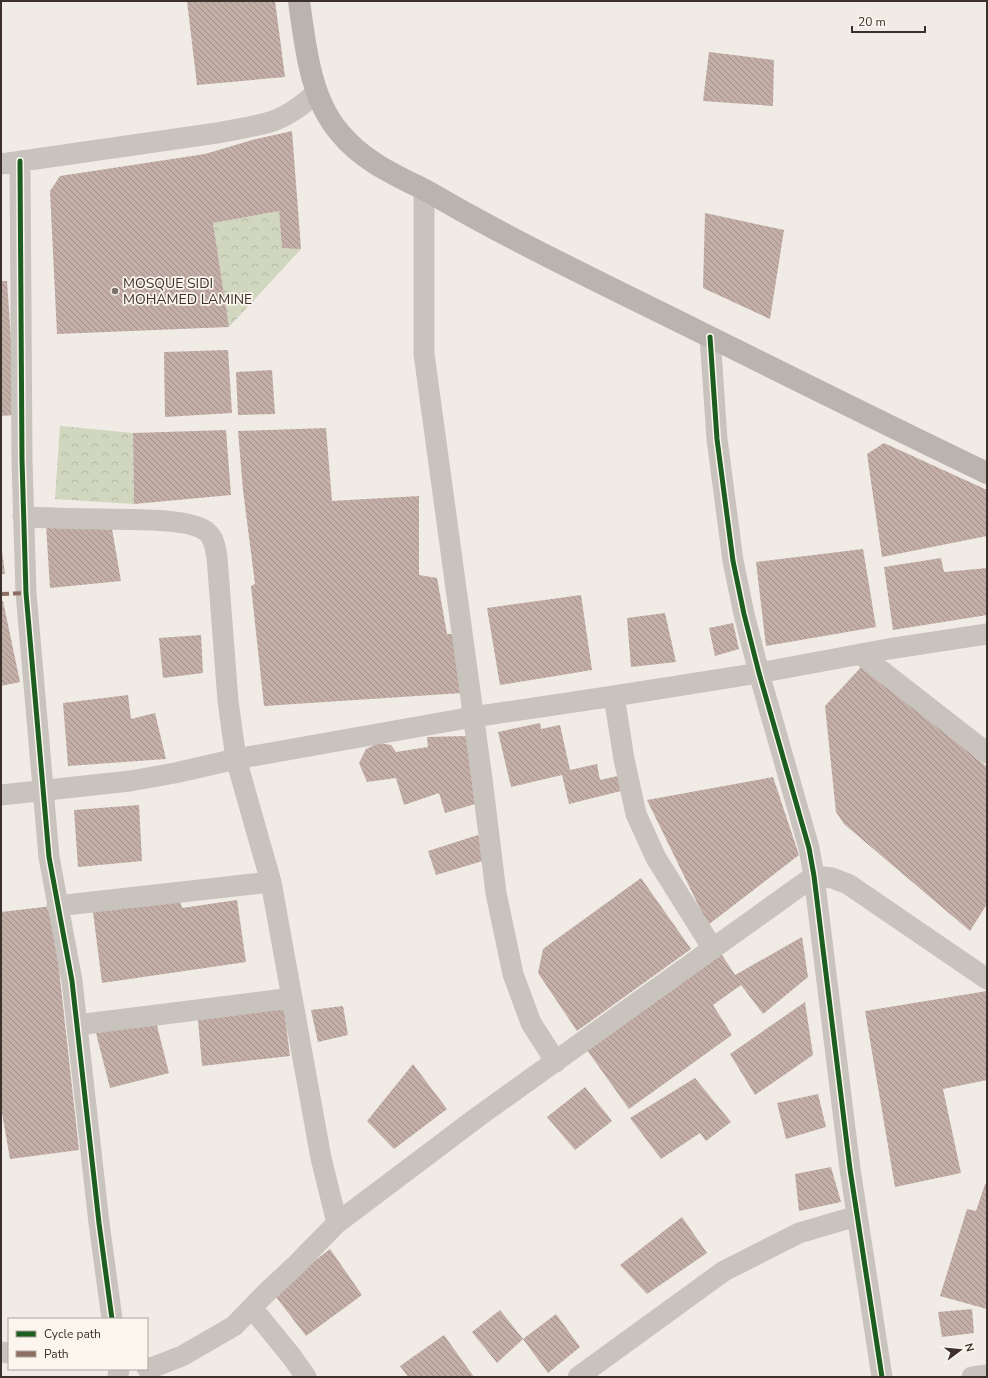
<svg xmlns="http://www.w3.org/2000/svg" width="988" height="1378" viewBox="0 0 988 1378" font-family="'Nunito Sans',sans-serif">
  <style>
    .park { fill: url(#park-crowns) }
    .building { fill: url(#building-back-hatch) }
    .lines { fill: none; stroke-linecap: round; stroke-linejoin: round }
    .street { stroke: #c9c3be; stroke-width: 21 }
    .secondary { stroke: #bab3ae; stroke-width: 22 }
    .quiet { stroke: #8d6e63; stroke-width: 4; stroke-dasharray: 8 4; stroke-linecap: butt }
    .cycleway-casing { stroke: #fbf5ee; stroke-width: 8 }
    .cycleway { stroke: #1b5e20; stroke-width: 5 }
    .poi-dot { fill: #7a716c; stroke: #fbf5ee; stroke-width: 1.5 }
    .labels { text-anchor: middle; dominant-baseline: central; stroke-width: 3.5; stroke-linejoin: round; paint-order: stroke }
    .poi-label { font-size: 14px; fill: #3b302b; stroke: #fbf5ee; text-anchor: start }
  </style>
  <defs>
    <pattern id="park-crowns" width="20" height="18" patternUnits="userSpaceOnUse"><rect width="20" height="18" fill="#d1d6bf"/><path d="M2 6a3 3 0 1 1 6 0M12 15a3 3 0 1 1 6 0" fill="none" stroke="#b4b8a4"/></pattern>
    <pattern id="building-back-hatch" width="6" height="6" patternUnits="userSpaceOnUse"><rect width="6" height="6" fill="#c3afa7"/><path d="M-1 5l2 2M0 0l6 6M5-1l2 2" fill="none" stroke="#a08f88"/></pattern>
  </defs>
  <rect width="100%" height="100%" fill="#f0ebe5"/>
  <path class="park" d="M279 211 282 247 301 249 229 327 213 223Z
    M60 426 133 433 134 504 55 499Z"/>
  <path class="building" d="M187 1H275L285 77 197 85Z
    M709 52 774 60 773 106 703 101Z
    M292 131 301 249 282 248 279 211 213 223 229 327 57 334 50 191 60 176 205 154 252 140Z
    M705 213 784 230 770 319 703 288Z
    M1 281H7L16 415 1 416Z
    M228 350 232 413 165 417 164 352Z
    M272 370 275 414 238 415 236 372Z
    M326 428 332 501 419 496V575L437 578 447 634H458L462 693 264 706 251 586 255 584 243 490 238 431Z
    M226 430 231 495 134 504 133 433Z
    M884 443 987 490V536L882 557 867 454Z
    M111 523 121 581 50 588 46 525Z
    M863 549 876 627 766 646 756 562Z
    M1 551H2L5 574H1Z
    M941 558 944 572 987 568V615L893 630 884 567Z
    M581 595 592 670 500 685 487 608Z
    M1 601H3L20 682 1 686Z
    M665 613 676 662 631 667 627 618Z
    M733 623 739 649 715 656 709 628Z
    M201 635 203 673 163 678 159 638Z
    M863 665 987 767V904L970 931 844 824 836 812 825 706Z
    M128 695 131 719 155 713 166 759 68 766 63 703Z
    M540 723 541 729 560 725 570 770 597 764 600 780 622 775 625 790 569 804 562 775 511 787 498 732Z
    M466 736 475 804 445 813 439 793 404 805 396 778 367 782 359 763 366 749 379 743 391 745 396 752 428 747 427 737Z
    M773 777 799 855 708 925 647 800Z
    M139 805 142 861 78 867 74 810Z
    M478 835 486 860 436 875 428 851Z
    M641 878 691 949 577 1031 538 973 543 949Z
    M180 900 182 908 237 900 246 962 102 983 93 912Z
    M52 906 79 1150 10 1159 1 1107V912Z
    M802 937 808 977 763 1014 741 985 713 1005 732 1035 629 1109 587 1050 720 952 735 975Z
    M987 991V1080L943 1089 961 1173 895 1187 865 1011Z
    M805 1002 813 1055 755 1095 730 1054Z
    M343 1006 348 1035 318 1042 311 1010Z
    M284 1009 290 1056 202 1066 198 1020Z
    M156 1022 169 1073 110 1088 96 1033Z
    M413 1064 447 1109 394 1149 367 1121Z
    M695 1078 731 1122 706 1141 700 1133 661 1159 630 1118Z
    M585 1087 612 1121 575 1150 547 1117Z
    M818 1094 826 1127 786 1139 777 1103Z
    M831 1167 841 1202 799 1211 795 1174Z
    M985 1184H987V1309L940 1296 967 1209 976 1211Z
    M682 1217 707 1253 647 1294 620 1265Z
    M330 1249 362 1295 306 1336 273 1293Z
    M972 1309 974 1333 942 1337 938 1312Z
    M500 1310 523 1339 497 1363 472 1332Z
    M556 1314 580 1347 548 1373 523 1339Z
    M444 1335 474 1377H408L400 1366Z"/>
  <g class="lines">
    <path class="street" d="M20 161 22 460 26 593 49 857 72 981 99 1223 112 1319
      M1 164 217 133C236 129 255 127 273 121 290 115 304 104 317 92
      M424 190V354L482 779 496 893 513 974 531 1023 556 1062
      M710 337 717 439 733 561 744 614 759 673 809 848 814 876 850 1169 882 1377
      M23 517C49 518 74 519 100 519 124 520 190 517 207 532 215 539 215 548 217 557L228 701 236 759 271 882 321 1158 337 1223
      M860 654 987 753
      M614 696 624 759 636 814 656 858 713 949
      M1 795 130 781 175 773 236 759 473 717 614 696 759 673 888 649 987 634
      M57 906 271 882
      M77 1025 292 998
      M252 1308 292 1357 306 1377
      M1 1352 9 1353
      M147 1368H151L182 1356 234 1326 266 1293 295 1266 337 1223 479 1116 814 876 832 878 848 884 987 979
      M118 1377 119 1369
      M578 1377 724 1271 799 1233 857 1216
      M972 1377 987 1375"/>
    <path class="secondary" d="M299 1C305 44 310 99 340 133 362 160 393 174 423 189 440 198 456 208 473 217 547 258 624 294 700 332 795 379 891 427 987 473"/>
    <path class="quiet" d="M1 594 26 593"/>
    <defs>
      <path id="cycleway" d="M20 161 22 460 26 593 49 857 72 981 99 1223 112 1319
        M710 337 717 439 733 561 744 614 759 673 809 848 814 876 850 1169 882 1377"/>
    </defs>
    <use href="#cycleway" class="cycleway-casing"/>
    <use href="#cycleway" class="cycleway"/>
  </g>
  <circle class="poi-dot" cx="115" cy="291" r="4"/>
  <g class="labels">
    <g class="poi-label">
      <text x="123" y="283">MOSQUE SIDI<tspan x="123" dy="16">MOHAMED LAMINE</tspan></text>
    </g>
  </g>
  <rect width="988" height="1378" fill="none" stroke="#3b302b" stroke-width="4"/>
  <rect x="8" y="1318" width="140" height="52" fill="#fbf5ee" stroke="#aea6a0"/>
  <rect x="16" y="1331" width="20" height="6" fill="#1b5e20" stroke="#aea6a0"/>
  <text x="44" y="1338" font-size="12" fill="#3b302b">Cycle path</text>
  <rect x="16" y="1351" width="20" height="6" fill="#8d6e63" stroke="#aea6a0"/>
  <text x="44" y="1358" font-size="12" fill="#3b302b">Path</text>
  <g transform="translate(960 1350) rotate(74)" stroke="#fbf5ee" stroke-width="3" paint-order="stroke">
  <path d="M0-3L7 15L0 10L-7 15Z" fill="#3b302b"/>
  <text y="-6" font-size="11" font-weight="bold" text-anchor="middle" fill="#3b302b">N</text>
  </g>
  <path d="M852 26v6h73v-6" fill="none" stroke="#3b302b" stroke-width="2"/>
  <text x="858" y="26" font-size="12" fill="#3b302b" stroke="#fbf5ee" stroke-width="3" paint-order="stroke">20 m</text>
</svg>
